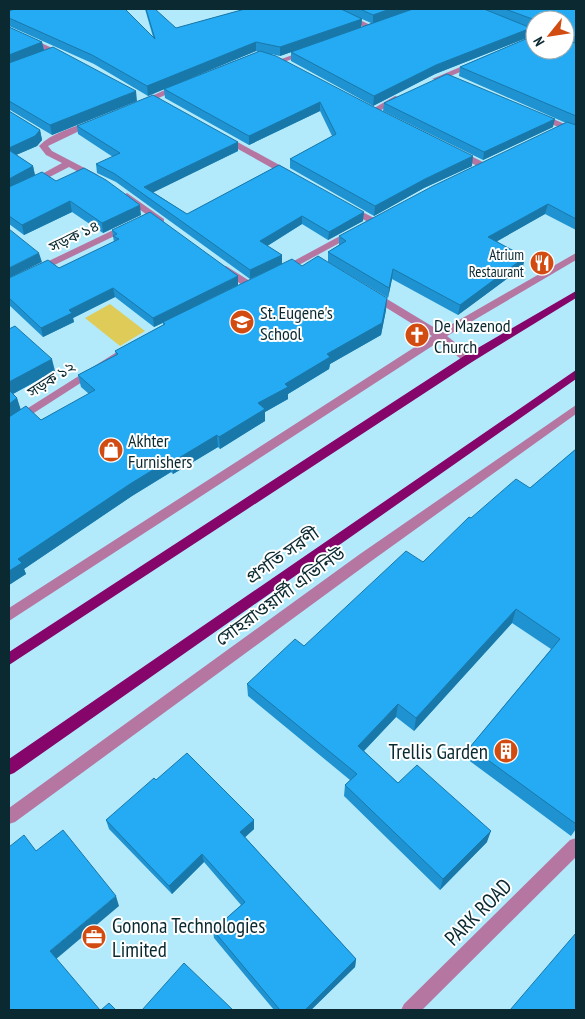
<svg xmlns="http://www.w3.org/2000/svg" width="585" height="1019" viewBox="0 0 585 1019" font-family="'PT Sans Narrow','Noto Sans Bengali',sans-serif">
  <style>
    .green { fill: #dfcb57 }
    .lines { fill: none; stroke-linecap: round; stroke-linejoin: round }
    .service { fill: #b577a1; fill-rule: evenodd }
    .minor { fill: #b577a1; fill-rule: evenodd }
    .primary { fill: #85056b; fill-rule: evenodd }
    .wall { fill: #1f93d1; fill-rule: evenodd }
    .shaded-wall { fill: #1978aa }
    .building { fill: #24abf3; stroke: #1978aa }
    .labels { text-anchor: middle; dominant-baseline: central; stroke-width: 4; stroke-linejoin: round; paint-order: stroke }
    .far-street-label { font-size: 15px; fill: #0a2931; stroke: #fff }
    .far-poi-label { font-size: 15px; fill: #0a2931; stroke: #fff; text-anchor: end }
    .poi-label { font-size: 18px; fill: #0a2931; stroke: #fff; text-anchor: start }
    .street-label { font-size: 18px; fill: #0a2931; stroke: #fff }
    .near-poi-label { font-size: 21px; fill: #0a2931; stroke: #fff; text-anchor: end }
    .near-street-label { font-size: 21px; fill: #0a2931; stroke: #fff }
  </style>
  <rect width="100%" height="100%" fill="#b2eafc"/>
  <path class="green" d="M110 304 145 331 120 346 85 318Z"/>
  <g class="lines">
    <path class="service" d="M327 9H336L377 28 370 30Z"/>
    <path class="minor" d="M511 24H517L535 32V37L511 28Z
      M9 28 65 54 66 56 59 58 9 33Z
      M306 50H309V54L280 63 276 61Z
      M472 62 479 64 439 81 432 79Z
      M176 85 183 87 143 105 136 103Z
      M395 96 402 98 376 113 369 111Z
      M536 114H542L576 129V134L536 118Z
      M89 121 96 123 48 146 52 151 98 175V179H92L69 167 9 198V192L62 163 46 155 39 146C51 133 73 128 89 121Z
      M223 134 294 173 295 175 294 177H288L220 139V135Z
      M457 149 487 164 488 166 487 168H481L454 154V150Z
      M127 193 164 219V223H158L124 198 122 196Z
      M349 205 376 219 378 221 376 223H370L346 210V206Z
      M128 223 133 226 131 228 9 287V280Z
      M353 229 356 230V234L286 272 282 273 277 270Z
      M576 253V260L447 336 472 356 473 359 472 362H464L440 341 9 621V608L432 336 369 297V293H377L440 331Z
      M226 266 253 283V287H245L222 271V267Z
      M131 343 135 344 136 346 135 348 9 429V420Z
      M576 405V414L370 562 15 822 9 824V808L360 554Z
      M576 838V857L422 1010H401L404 1004 570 840Z"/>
    <path class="primary" d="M576 291V298L472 362 9 665V652L464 356Z
      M576 370V379L14 773 9 775V759Z"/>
  </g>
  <path class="wall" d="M145 9H146L176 28 245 9H576V230L545 214 497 241 523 267 458 315 392 279 388 298 328 262V252L339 245V236L566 123 459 76 460 67 535 35 565 20H535V30L531 28 529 37 435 74 373 106 291 61V52L280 56 271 54 472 166 424 188 374 216 290 168V159L332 136 320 111 249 145 165 98 164 89 148 96 94 64 9 26V11L153 37ZM362 19 371 23 361 27ZM256 51 258 52 174 85Z
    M9 27 42 42 44 50 137 101 52 135 10 110 9 111 40 130 42 140 37 146 16 155 33 166 35 175 56 181 141 215 103 233 72 212 24 235 9 224Z
    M384 103 553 127 483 160 383 111Z
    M77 126 238 151 153 192 187 214 279 165 363 221 328 240 302 224 267 246 282 255V264L250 279 116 182 97 173 96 164 113 157 78 134Z
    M112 230 238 285 199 304 302 266 386 310 381 335 330 364 329 369 288 394V399L265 412V421L220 449 218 447 173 474 171 472 132 496 24 569 26 574 9 585V329L55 371 13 394 17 398 20 410 41 420 89 394 81 387 78 375 116 355 115 351 163 325V323L154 327 115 297 73 318 74 322 43 337 9 305V278L59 268 114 242Z
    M576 449V829L571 836 467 759 470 747 551 649 512 623 414 731 396 717 364 751 398 783 487 842 440 890 344 796 345 785 350 780 248 696 247 684 304 646 423 562 471 518 530 488Z
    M156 780 254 820V829L245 837 356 959 355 967 311 1010H274L214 938 213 930 241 905 204 862 172 894 109 829 106 820Z"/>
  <path class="shaded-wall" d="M390 9H416L373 24V15Z
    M362 19 361 28 280 56V47Z
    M531 28 529 37 435 74 373 106 374 96 436 65Z
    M42 42 44 51 9 65V55Z
    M256 42V51L148 96 147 86Z
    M136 91 137 101 52 135 50 125Z
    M320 102V111L249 145V136Z
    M555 119 553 127 483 160 484 152Z
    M40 130 42 140 37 146 9 158V148Z
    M238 142V151L146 196 144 187Z
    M473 156 472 166 424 188 374 216 375 206 425 179Z
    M33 166 35 176 9 190V179Z
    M70 201 72 212 24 235 22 225Z
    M548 204 545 214 487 247 488 237Z
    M140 205 141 215 103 233 102 223Z
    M364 212 363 221 328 240 329 232Z
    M302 216V224L261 250 260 241Z
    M39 253 42 262 9 278V268Z
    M282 255V264L250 279V270Z
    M525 257 523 267 458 315 460 305Z
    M393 269 392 279 388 298 389 288Z
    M238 276V285L154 327 153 318Z
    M113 288 115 297 73 318 74 322 43 337 41 328 69 310Z
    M387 298 386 310 381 335 330 364 329 369 288 394V399L265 412V421L220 449 219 437 258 403 327 354Z
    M52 359 55 371 9 396V382Z
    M17 398 21 410 9 418V404Z
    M217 435 218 447 173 474 172 462Z
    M169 460 171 472 132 496 24 569 26 574 9 585V571L18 559 130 484Z
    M516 609 512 623 414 731 416 718Z
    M398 704 396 717 357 758 358 746Z
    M254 820V829L241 841 240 832Z
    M491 831 487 842 440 890 443 879Z
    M202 854 204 862 172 894 169 886Z
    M116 896 119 906 55 960 50 951Z
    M356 959 355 967 311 1010H305Z"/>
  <path class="building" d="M15 9H125L155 39 146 9H155L176 28 245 9H341L362 19 280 47 256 42 147 86 92 55 9 18V11Z
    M360 9H390L373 15Z
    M413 9H484L531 28 436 65 374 96 291 52Z
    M505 9H576V37L566 33 565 41 576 43V116L460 67 535 35V50H565V20H535Z
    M9 27 42 42 9 55Z
    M53 47 136 91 50 125 9 101V63Z
    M260 51 276 56 370 105 473 156 425 179 375 206 290 159 336 134 320 102 249 136 164 89Z
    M447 74 555 119 484 152 384 103Z
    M153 95 238 142 144 187 187 214 279 165 364 212 329 232 302 216 260 241 282 255 250 270 115 174 96 164 120 153 77 126Z
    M9 111 40 130 35 136 9 148Z
    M567 122 576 125V219L548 204 488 237 525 257 460 305 393 269 389 288 328 252 346 241 339 236 433 186Z
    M9 150 33 166 9 179Z
    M84 168 106 180 140 205 102 223 70 201 22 225 9 216V187L42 172 56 181Z
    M150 212 238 276 153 318 113 288 69 310 72 313 41 328 9 298V278L48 260 59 268 119 239 113 236 117 234 112 230Z
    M9 229 39 253 9 268Z
    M318 256 387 298 382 323 327 354 330 357 285 384 288 387 258 403 265 409 219 437 217 435 172 462 169 460 130 484 18 559 22 563 9 571V417L26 406 41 420 95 390 78 375 118 354 115 351 165 324 163 322 292 259 302 266Z
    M15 326 52 359 9 382V329Z
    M9 390 17 398 9 404Z
    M576 449V824L470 747 560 639 516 609 416 718 398 704 358 746 398 783 417 765 491 831 443 879 345 785 357 774 247 684 295 639 304 646 406 551 423 562 469 517 471 518 516 479 530 488Z
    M187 753 254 820 240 832 356 959 305 1010H280L213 930 245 902 202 854 169 886 106 820 154 778 156 780Z
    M63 830 116 896 50 951 100 1010H9V847L24 835 36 851Z
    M576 933V1010H510Z
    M184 963 233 1010H142Z
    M109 1003 116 1010H101Z"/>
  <defs>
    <symbol id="restaurant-disc" viewBox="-11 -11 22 22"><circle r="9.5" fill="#d24c12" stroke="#fff"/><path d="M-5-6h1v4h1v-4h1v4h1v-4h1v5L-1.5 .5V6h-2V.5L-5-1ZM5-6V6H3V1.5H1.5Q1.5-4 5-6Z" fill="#fff"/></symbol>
    <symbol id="school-disc" viewBox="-11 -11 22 22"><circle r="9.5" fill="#d24c12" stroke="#fff"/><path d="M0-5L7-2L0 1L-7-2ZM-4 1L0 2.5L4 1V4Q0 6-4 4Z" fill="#fff"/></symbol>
    <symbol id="church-disc" viewBox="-11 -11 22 22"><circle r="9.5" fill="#d24c12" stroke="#fff"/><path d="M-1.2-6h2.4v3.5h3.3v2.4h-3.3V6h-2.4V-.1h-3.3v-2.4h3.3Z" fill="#fff"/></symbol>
    <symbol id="shop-disc" viewBox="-11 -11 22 22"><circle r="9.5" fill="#d24c12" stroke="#fff"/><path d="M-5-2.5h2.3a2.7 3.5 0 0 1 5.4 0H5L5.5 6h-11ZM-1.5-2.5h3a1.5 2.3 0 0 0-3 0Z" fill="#fff"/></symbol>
    <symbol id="building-disc" viewBox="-11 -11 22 22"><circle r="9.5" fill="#d24c12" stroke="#fff"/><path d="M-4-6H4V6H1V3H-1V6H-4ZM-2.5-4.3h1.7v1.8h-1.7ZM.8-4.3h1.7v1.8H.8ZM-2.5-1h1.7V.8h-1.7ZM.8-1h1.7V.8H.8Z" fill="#fff"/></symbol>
    <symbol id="office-disc" viewBox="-11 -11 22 22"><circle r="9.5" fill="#d24c12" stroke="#fff"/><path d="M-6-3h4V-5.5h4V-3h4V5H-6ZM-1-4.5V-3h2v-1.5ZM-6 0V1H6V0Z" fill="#fff"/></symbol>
  </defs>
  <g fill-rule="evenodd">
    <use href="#restaurant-disc" x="528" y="249" width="28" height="28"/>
    <use href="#school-disc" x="228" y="308" width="28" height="28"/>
    <use href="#church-disc" x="403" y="321" width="28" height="28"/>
    <use href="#shop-disc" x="97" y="436" width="28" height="28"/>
    <use href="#building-disc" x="492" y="737" width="28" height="28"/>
    <use href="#office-disc" x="80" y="923" width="28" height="28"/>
  </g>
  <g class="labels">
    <g class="far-street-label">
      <text transform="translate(74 236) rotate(-26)">সড়ক ১৪</text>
      <text transform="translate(51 379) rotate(-33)">সড়ক ১২</text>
    </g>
    <g class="far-poi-label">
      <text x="524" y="254">Atrium<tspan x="524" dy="17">Restaurant</tspan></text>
    </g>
    <g class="poi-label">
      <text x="260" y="312">St. Eugene's<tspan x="260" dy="21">School</tspan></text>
      <text x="434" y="325">De Mazenod<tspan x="434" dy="21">Church</tspan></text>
      <text x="128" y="440">Akhter<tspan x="128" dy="21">Furnishers</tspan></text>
    </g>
    <g class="street-label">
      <text transform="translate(282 555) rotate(-35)">প্রগতি সরণী</text>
      <text transform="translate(280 596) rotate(-36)">সোহরাওয়ার্দী এভিনিউ</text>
    </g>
    <g class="near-poi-label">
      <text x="488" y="751">Trellis Garden</text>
      <text x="112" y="925" text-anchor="start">Gonona Technologies<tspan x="112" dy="24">Limited</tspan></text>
    </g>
    <g class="near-street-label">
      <text transform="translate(478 912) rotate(-45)">PARK ROAD</text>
    </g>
  </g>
  <rect width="585" height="1019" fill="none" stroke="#0a2931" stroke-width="20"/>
  <g transform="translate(550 35) rotate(240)"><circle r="24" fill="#ffffff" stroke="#9da9ad"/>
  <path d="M0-4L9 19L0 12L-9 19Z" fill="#d24c12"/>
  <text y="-8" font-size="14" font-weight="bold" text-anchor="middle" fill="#0a2931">N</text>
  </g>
</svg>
